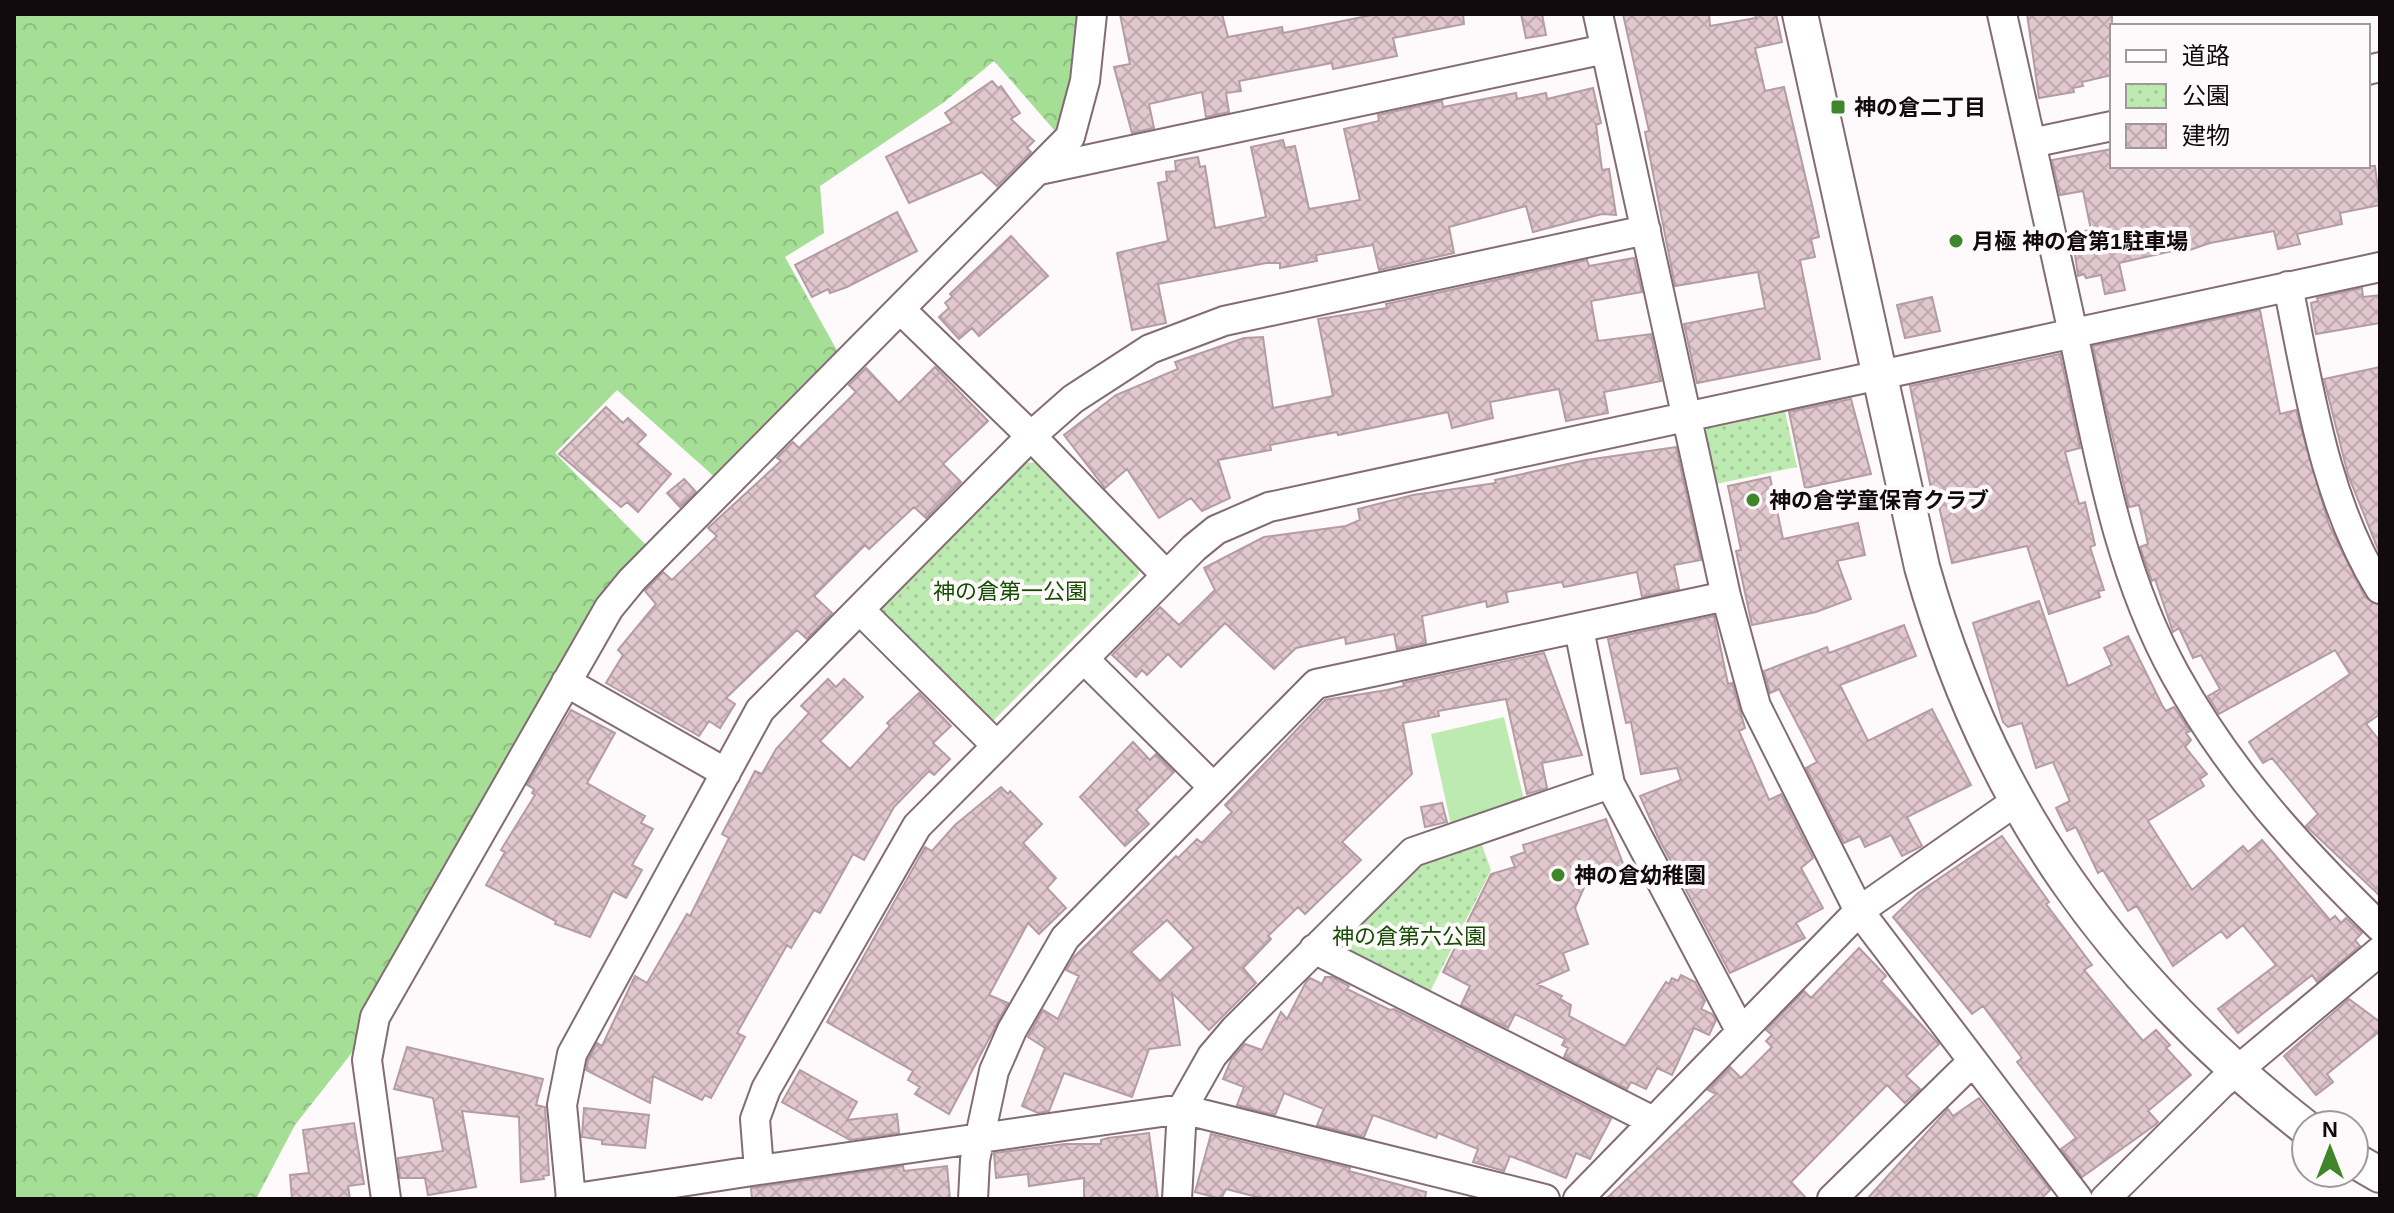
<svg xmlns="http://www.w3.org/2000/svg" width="2394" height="1213" viewBox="0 0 2394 1213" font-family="Helvetica,'Noto Sans JP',sans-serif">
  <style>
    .grass { fill: #bdeab1 }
    .forest { fill: url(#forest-crowns) }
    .park { fill: url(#park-dots) }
    .building { fill: url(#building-cross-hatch); stroke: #b49ca3; stroke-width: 2; fill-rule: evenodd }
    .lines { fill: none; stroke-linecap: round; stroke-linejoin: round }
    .minor-casing { stroke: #836c73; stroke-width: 32 }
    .tertiary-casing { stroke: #836c73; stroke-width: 38 }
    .minor { stroke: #fff; stroke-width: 28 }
    .tertiary { stroke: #fff; stroke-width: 34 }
    .poi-dot { fill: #3f852a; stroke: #fef9fb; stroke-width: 3 }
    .labels { text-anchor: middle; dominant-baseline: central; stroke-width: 8; stroke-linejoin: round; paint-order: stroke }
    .poi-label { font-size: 22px; font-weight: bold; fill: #120a0c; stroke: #fef9fb; text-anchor: start }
    .park-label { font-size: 22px; fill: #154d00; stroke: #fef9fb }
  </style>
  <defs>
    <pattern id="forest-crowns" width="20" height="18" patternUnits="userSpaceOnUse" patternTransform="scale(2)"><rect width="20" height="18" fill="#a4df95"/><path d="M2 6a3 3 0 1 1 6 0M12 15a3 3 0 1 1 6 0" fill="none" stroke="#8cbe7f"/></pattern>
    <pattern id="park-dots" width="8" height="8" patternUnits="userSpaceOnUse" patternTransform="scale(2)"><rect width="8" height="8" fill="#bdeab1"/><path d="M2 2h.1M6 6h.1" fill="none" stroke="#a1c797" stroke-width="1.8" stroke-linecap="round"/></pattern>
    <pattern id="building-cross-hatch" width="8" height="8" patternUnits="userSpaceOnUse" patternTransform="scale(2)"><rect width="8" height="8" fill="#e1c7ce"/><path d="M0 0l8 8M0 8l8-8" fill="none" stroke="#c0aab0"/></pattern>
  </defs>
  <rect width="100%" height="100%" fill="#fef9fb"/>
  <path class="grass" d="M1504 717 1524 800 1451 825 1431 734Z"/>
  <path class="forest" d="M14 14H1079L1071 89 1055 131 994 61 943 103 820 186 824 233 785 257 839 354 717 479 617 390 555 453 647 546 467 830 360 1020 354 1050 295 1125 256 1199H14Z"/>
  <path class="park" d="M1784 407 1797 467 1716 484 1704 433 1711 423Z
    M1038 462 1139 563V574L993 721H981L881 620V608L1025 463Z
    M1481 842 1491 870 1429 994 1352 956 1348 933 1417 864Z"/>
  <path class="building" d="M1120 14H1222L1228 37 1282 27 1283 33 1377 14H1463L1464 24 1393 38 1397 56 1333 69 1332 63 1239 81 1241 91 1226 93 1229 112 1206 117 1202 92 1149 104 1154 128 1132 133 1114 67 1130 64Z
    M1521 14H1542L1546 35 1526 38Z
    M1623 14H1709L1710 26 1756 18 1755 14H1776L1782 42 1755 48 1765 91 1784 87 1814 213 1819 237 1811 239 1815 257 1800 260 1820 359 1697 383 1684 324 1765 308 1758 272 1675 286 1645 132 1649 131Z
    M2027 14H2112V75L2082 82 2083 86 2073 88 2074 92 2039 98Z
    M992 81 998 88 1001 86 1020 113 1011 119 1034 141 1027 148 1031 152 997 186 982 172 909 203 886 157 952 123 945 113Z
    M1593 88 1601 123 1596 125 1602 170 1609 169 1616 215 1602 214 1533 232 1526 206 1449 227 1454 253 1379 270 1373 245 1316 255 1317 261 1280 268V263H1266L1158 284 1166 323 1132 330 1117 253 1168 241 1158 183 1167 181 1166 172 1176 171 1175 161 1198 157 1200 167 1205 166 1215 228 1266 217 1251 147 1283 140 1285 148 1295 146 1309 209 1360 200 1344 129 1379 121 1378 115 1442 101 1443 107 1516 93 1517 99 1546 93 1547 99Z
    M2112 149V166H2375L2380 205 2340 213 2342 224 2297 234 2300 244 2278 249 2274 231 2210 243 2178 254 2177 250 2119 263 2125 290 2105 294 2101 275 2086 278 2084 274 2078 276 2074 248 2087 245 2084 231 2091 230 2083 191 2060 195 2052 160Z
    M897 212 917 251 847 287 830 293 828 289 812 297 795 265Z
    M1011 236 1048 276 979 336 972 328 959 339 939 317 949 308 945 303 952 297 950 294Z
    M1634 258 1642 292 1591 301 1598 341 1651 334 1661 381 1604 392 1608 413 1566 421 1559 389 1490 402 1493 418 1452 428 1448 412 1338 435 1337 432 1270 445 1271 450 1218 460 1230 498 1202 511 1191 498 1159 518 1127 469 1105 488 1064 435 1116 395 1178 369 1175 362 1244 338 1263 337 1273 408 1333 396 1318 319 1387 308 1386 304 1587 260 1589 266Z
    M2362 288 2363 297 2380 295V323L2316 334 2311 303 2318 301 2317 298Z
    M1932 297 1940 331 1905 338 1897 305Z
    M2260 310 2280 414 2296 410 2329 525 2365 597 2380 606V714L2366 724 2380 741V896L2306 826 2318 814 2272 758 2263 763 2249 742 2350 674 2335 650 2219 714 2208 696 2220 689 2201 655 2193 658 2179 628 2173 632 2155 579 2152 581 2140 547 2148 544 2139 505 2129 507 2101 386 2093 346Z
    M2060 354 2080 448 2065 452 2079 504 2085 502 2095 545 2090 547 2104 590 2098 591 2100 597 2049 614 2027 546 1952 563 1938 502 1934 503 1910 386Z
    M935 367 988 421 943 464 961 482 926 518 914 507 869 549 865 545 814 596 832 613 807 639 797 630 726 698 735 704 720 728 709 721 699 736 606 683 623 655 618 650 656 604 645 591 663 572 672 580 717 536 708 528 781 461 777 458 793 442 799 448 856 392 849 385 866 368 899 403Z
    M2380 367V554L2348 475 2324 379Z
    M1851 399 1871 474 1805 488 1789 412Z
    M606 407 623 423 628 418 646 435 637 444 671 474 638 512 627 502 621 507 559 454Z
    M1676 447 1701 560 1674 565 1679 589 1642 597 1637 572 1564 587 1562 582 1506 592 1508 602 1487 607 1486 601 1422 616 1426 643 1397 649 1394 634 1346 644 1345 637 1296 648 1274 669 1225 623 1181 667 1168 654 1147 675 1142 670 1136 677 1112 655 1160 607 1179 625 1215 590 1204 568 1264 537 1346 526 1360 520 1358 509 1413 495 1496 483 1495 480 1586 460Z
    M1770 477 1783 539 1858 523 1865 555 1837 561 1851 599 1816 612 1752 625 1736 551 1741 550 1728 486Z
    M684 479 696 492 680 507 667 493Z
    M2039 601 2068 686 2112 665 2104 648 2128 636 2162 705 2166 711 2174 707 2190 731 2186 733 2191 740 2185 747 2207 774 2200 779 2204 786 2148 821 2192 890 2243 846 2248 852 2262 840 2330 920 2335 916 2341 923 2346 918 2362 933 2355 940 2360 946 2317 982 2312 975 2238 1033 2218 1009 2276 965 2243 925 2227 938 2221 931 2173 966 2137 906 2128 911 2103 870 2098 873 2076 827 2067 831 2056 808 2070 801 2053 762 2036 768 2022 723 2008 727 2003 722 1973 623Z
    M1714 616 1728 684 1732 683 1745 728 1739 731 1769 800 1781 794 1813 858 1801 868 1823 908 1796 923 1805 938 1730 973 1658 837 1640 796 1681 780 1677 768 1641 774 1631 722 1626 723 1608 639Z
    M1904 625 1916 656 1840 685 1868 741 1932 709 1971 785 1907 817 1922 846 1902 856 1891 835 1865 847 1860 836 1844 843 1806 768 1817 762 1779 689 1770 693 1764 671 1827 647 1829 653Z
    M1544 653 1582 755 1542 763 1547 788 1527 794 1506 699 1438 711 1439 716 1403 723 1412 774 1342 842 1361 860 1305 914 1298 907 1268 936 1271 939 1243 968 1256 983 1209 1030 1172 993 1180 1045 1149 1049 1132 1097 1064 1073 1049 1111 1038 1113 1022 1106 1045 1048 1028 1037 1043 1010 1058 1019 1079 976 1066 970 1074 957 1176 856 1178 858 1197 839 1202 843 1232 812 1225 805 1325 700 1387 690 1404 686 1403 683ZM1167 920 1194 948 1160 981 1131 952Z
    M828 679 836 687 844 679 863 697 820 741 850 769 890 726 887 723 919 693 951 726 933 743 950 759 934 775 929 771 894 807 864 860 853 854 820 913 814 910 791 948 787 945 737 1033 745 1037 711 1098 705 1095 702 1100 653 1076 650 1103 586 1070 588 1060 597 1043 602 1046 635 976 647 983 687 914 690 916 729 838 722 834 755 771 762 774 776 749 809 713 801 706Z
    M571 710 615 733 587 783 645 816 641 823 653 829 632 865 642 870 626 898 613 891 590 937 555 924 556 921 486 885 505 852 501 850 535 795 532 793 534 789 527 785Z
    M1133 742 1150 760 1156 754 1174 772 1136 810 1149 824 1125 846 1080 797Z
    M1001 787 1008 794 1010 791 1042 824 1023 843 1056 878 1047 888 1066 908 1039 934 1028 923 989 995 1008 1003 949 1114 915 1094 920 1087 908 1080 913 1071 827 1022 925 847 932 851 955 825Z
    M1442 803 1447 822 1425 827 1421 807Z
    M1606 819 1625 869 1586 883 1575 908 1588 944 1563 953 1569 970 1537 984 1562 996 1560 999 1571 1005 1569 1016 1625 1046 1666 982 1669 984 1672 978 1678 981 1681 975 1695 982 1705 1001 1701 1009 1712 1014 1716 1020 1709 1035 1694 1028 1672 1075 1657 1068 1646 1089 1631 1082 1627 1089 1564 1057 1568 1048 1562 1045 1565 1039 1515 1014 1508 1028 1461 1005 1470 986 1443 972 1491 874 1515 867 1511 857 1525 852 1523 845Z
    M2002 836 2049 902 2046 904 2092 965 2084 970 2143 1041 2156 1030 2170 1045 2166 1048 2191 1075 2148 1111 2158 1122 2155 1125 2082 1177 2061 1149 2076 1138 2017 1062 2022 1058 1983 1006 1972 1014 1893 917 1918 893Z
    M1859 948 1886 976 1881 981 1939 1044 1906 1076 1920 1089 1905 1103 1887 1085 1791 1182 1807 1199H1606L1716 1094 1708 1090 1730 1067 1741 1078 1772 1047 1766 1041 1772 1035 1766 1030 1804 991 1811 998Z
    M1325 977H1332L1349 986 1347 989 1390 1010 1394 1009 1611 1119 1590 1159 1576 1153 1566 1178 1510 1156 1504 1171 1473 1162 1478 1149 1438 1133 1436 1138 1373 1115 1364 1137 1317 1125 1324 1109 1284 1093 1275 1115 1237 1105 1244 1087 1223 1079 1231 1060 1245 1044 1262 1050 1281 1012 1287 1019 1306 982 1310 978 1322 984Z
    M2349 999 2380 1022V1031L2327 1074 2333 1082 2316 1095 2284 1056Z
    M407 1047 543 1079 536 1105 545 1107 549 1175 543 1176 544 1179 521 1182 519 1117 462 1111 476 1187 428 1195 425 1178H400L398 1158 443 1151 433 1098 394 1089Z
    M800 1070 857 1102 847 1120 897 1114 899 1133 850 1140 782 1102Z
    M1979 1098 2050 1190 2041 1199H1867L1948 1109 1953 1116Z
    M584 1108 649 1115 645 1148 602 1144V1140L582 1137Z
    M354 1123 364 1184 348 1186 350 1199H292L290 1175 309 1173 303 1130Z
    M1149 1133 1158 1199H1084V1178L1029 1186 1028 1174 996 1178 994 1153 1065 1144H1101V1140L1108 1138Z
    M1211 1134 1350 1168 1349 1171 1426 1192 1425 1199H1265L1226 1189 1221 1199 1195 1192Z
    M903 1166 904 1171 947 1166 950 1199H752L751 1188Z"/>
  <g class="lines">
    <defs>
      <path id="minor" d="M1598 14 1726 596 1756 706 1859 911 2078 1199
        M2002 14C2026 120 2050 227 2073 333 2098 449 2117 569 2175 674 2230 773 2299 848 2380 927
        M2368 70 2380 67
        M2031 143 2112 126
        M1039 170 1605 49
        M2288 286C2309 388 2324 499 2380 589
        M901 310 1031 436 1166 575
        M861 611 997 746
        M1579 629 1610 784 1740 1030
        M1085 660 1213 787
        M566 682 726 773
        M1314 949 1653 1121
        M759 1170 1182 1109 1545 1199
        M386 1199 367 1060 375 1017 609 608 632 580 1070 137 1085 81 1092 14
        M570 1199 759 1170 755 1119 766 1089 917 826 1194 548 1216 530 1269 507 2380 267
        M571 1199 562 1105 572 1054 760 710 1031 436 1073 399 1150 349 1224 321 1646 230
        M973 1199 975 1160 994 1071 1012 1030 1065 938 1316 684 1726 596
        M1177 1199 1182 1109 1212 1056 1235 1029 1413 852 1610 784
        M1578 1199 1859 911 2015 802
        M1832 1199 1973 1061
        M2105 1199 2221 1084 2380 951"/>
      <path id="tertiary" d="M1800 14 1922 567C1989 805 2112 976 2306 1128
        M2354 1160 2380 1175"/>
    </defs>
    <use href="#minor" class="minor-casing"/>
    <use href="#tertiary" class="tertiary-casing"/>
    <use href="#minor" class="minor"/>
    <use href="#tertiary" class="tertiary"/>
  </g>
  <g class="poi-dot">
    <rect x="1830" y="99" width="16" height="16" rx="4"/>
    <circle cx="1956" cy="241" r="8"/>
    <circle cx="1753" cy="500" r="8"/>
    <circle cx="1558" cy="875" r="8"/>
  </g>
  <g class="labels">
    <g class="poi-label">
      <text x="1854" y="107">神の倉二丁目</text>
      <text x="1972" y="241">月極 神の倉第1駐車場</text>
      <text x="1769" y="500">神の倉学童保育クラブ</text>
      <text x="1574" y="875">神の倉幼稚園</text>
    </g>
    <g class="park-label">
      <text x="1010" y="591">神の倉第一公園</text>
      <text x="1409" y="936">神の倉第六公園</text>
    </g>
  </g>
  <rect width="2394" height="1213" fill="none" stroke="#120a0c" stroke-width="32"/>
  <rect x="2110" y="24" width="260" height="144" fill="#fef9fb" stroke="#a0999b" stroke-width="2"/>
  <rect x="2126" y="50" width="40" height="12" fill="#ffffff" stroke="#a0999b" stroke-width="2"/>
  <text x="2182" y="64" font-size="24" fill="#120a0c">道路</text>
  <rect x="2126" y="84" width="40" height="24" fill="url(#park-dots)" stroke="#a0999b" stroke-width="2"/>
  <text x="2182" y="104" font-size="24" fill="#120a0c">公園</text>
  <rect x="2126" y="124" width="40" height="24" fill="url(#building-cross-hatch)" stroke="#a0999b" stroke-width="2"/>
  <text x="2182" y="144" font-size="24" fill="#120a0c">建物</text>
  <g transform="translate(2330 1149)"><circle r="38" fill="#fef9fb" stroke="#a0999b" stroke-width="2"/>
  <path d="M0-6L14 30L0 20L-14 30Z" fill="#3f852a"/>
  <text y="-12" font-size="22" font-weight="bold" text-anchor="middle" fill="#120a0c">N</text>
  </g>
</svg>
